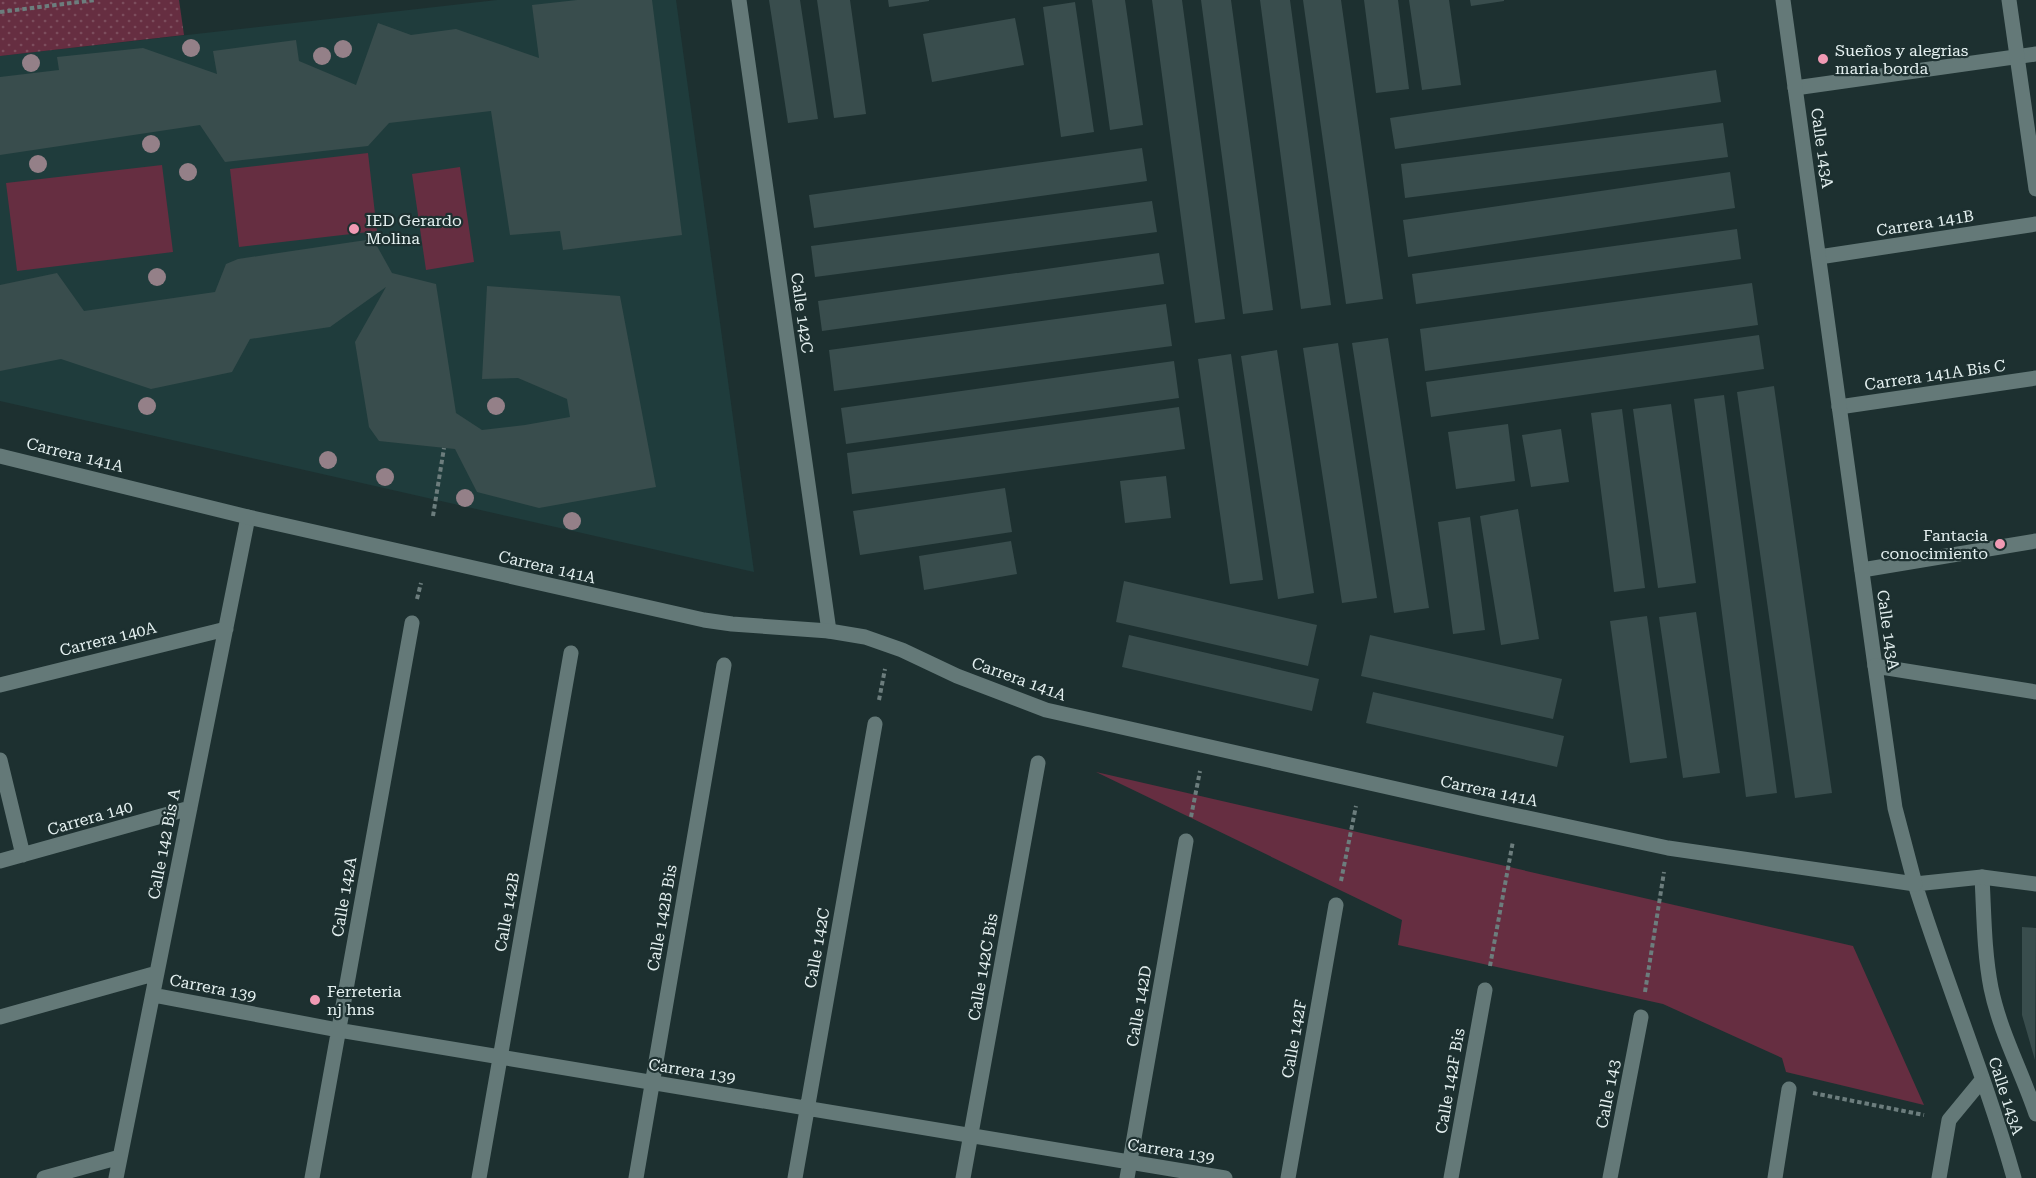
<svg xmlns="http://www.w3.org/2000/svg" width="2036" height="1178" viewBox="0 0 2036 1178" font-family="'Roboto Serif',serif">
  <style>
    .built { fill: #1f3c3c }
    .grass { fill: url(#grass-dots) }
    .park { fill: #662e41 }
    .building { fill: #394d4d }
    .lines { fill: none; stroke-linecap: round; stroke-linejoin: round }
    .path { stroke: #6c7d7d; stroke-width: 4; stroke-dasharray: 4.5 3; stroke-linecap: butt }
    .lane { stroke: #647978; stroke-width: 15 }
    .street { stroke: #647978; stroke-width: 15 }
    .secondary { stroke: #647978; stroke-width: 15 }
    .tree { fill: #948088 }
    .poi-dot { fill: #f19ab4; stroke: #1d3030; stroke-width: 2 }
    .labels { text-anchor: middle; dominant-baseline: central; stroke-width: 4.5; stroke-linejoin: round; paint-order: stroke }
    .poi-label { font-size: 16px; fill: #e4f0f0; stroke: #1d3030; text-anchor: start }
    .street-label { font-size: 16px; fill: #e4f0f0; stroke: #1d3030 }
  </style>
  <defs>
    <pattern id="grass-dots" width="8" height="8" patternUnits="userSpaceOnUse" patternTransform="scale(1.5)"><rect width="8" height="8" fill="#662e41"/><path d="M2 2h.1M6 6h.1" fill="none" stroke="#7c4d5d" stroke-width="1.8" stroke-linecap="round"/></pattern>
  </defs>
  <rect width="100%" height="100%" fill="#1d3030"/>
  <path class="built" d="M497 0H676L754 572 0 401V56Z"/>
  <path class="grass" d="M0 0H179L184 35 0 56Z"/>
  <path class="park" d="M368 153 377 231 239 247 230 169Z
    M162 165 173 252 17 271 6 183Z
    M460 167 474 262 426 270 412 174Z
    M1096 772 1853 946 1924 1105 1786 1072 1782 1058 1663 1004 1398 945 1402 920Z"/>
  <path class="building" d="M577 0H652L682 235 563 250 560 231 510 235 491 111 389 123 368 146 225 162 200 125 0 155V77L59 70 57 57 143 48 217 74 213 51 296 40 299 61 356 85 378 23 411 35 456 29 539 58 532 5Z
    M769 0H800L818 119 788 123Z
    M817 0H850L866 114 834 118Z
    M888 0H929V1L889 7Z
    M1092 0H1125L1143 125 1110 130Z
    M1152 0H1182L1225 319 1195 323Z
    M1201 0H1231L1273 310 1243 314Z
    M1260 0H1290L1331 305 1301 309Z
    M1303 0H1341L1383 299 1346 304Z
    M1364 0H1398L1409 89 1376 93Z
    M1409 0H1449L1461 85 1422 90Z
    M1470 0H1504V1L1471 6Z
    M1075 2 1094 132 1061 137 1043 7Z
    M1015 18 1024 65 932 82 923 34Z
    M1716 70 1721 102 1395 149 1390 118Z
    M1723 123 1728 157 1405 198 1401 164Z
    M1142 148 1147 181 814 228 809 195Z
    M1730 172 1735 208 1408 257 1403 220Z
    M1152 201 1157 232 815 277 811 246Z
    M1737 229 1741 259 1416 304 1412 274Z
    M373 239 392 273 436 284 456 413 482 430 525 425 570 417 567 399 518 378 482 379 487 286 620 296 656 487 539 508 477 492 455 449 379 441 369 427 355 342 386 287 330 327 250 339 232 372 151 389 61 359 0 371V285L57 273 84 311 215 292 226 264 238 259Z
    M1159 253 1164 284 822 331 818 301Z
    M1752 283 1758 325 1425 371 1420 329Z
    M1166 304 1172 346 834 391 829 350Z
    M1759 335 1764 369 1431 417 1426 382Z
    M1388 338 1429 608 1394 613 1352 343Z
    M1338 343 1377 598 1342 603 1303 348Z
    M1277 350 1314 593 1278 599 1241 356Z
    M1231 354 1263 580 1230 584 1198 359Z
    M1174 361 1179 398 846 444 841 408Z
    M1774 386 1832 793 1795 798 1737 392Z
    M1724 395 1777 793 1746 797 1694 399Z
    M1671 404 1696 583 1658 588 1633 409Z
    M1179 407 1185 449 852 494 847 453Z
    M1622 409 1645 588 1614 592 1591 413Z
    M1508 424 1515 481 1456 489 1448 432Z
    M1561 429 1569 482 1531 487 1522 435Z
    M1166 476 1171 518 1125 523 1120 481Z
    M1005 488 1012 532 860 555 853 511Z
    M1518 509 1539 639 1501 645 1480 516Z
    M1470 517 1485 630 1453 634 1438 522Z
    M1011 541 1017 574 924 590 919 556Z
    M1124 581 1317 625 1308 666 1116 622Z
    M1696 612 1720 773 1683 778 1659 617Z
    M1647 616 1667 758 1630 763 1610 621Z
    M1129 635 1319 679 1312 711 1122 667Z
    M1370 635 1562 679 1553 719 1361 676Z
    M1373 692 1564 736 1557 767 1366 723Z
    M2022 927 2036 928 2035 1060 2022 1015Z"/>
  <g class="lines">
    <path class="path" d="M0 12 95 0
      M433 516 444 448
      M417 599 421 583
      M879 700 885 669
      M1191 817 1200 771
      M1341 881 1356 806
      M1490 966 1513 841
      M1645 992 1664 872
      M1813 1093 1924 1115"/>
    <path class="lane" d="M1795 88 2036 54
      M1819 257 2036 224
      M1839 407 2036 378
      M1862 570 2036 541
      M1982 877C1984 914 1984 952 1991 988 2000 1032 2022 1072 2036 1114"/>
    <path class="street" d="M739 0 829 631
      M1783 0 1875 666
      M0 685 226 629
      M0 760 23 855
      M0 861 190 808
      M153 995 338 1030 1225 1178
      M0 1017 157 973
      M44 1178 120 1157
      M116 1178 248 517
      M312 1178 412 623
      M479 1178 571 653
      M636 1178 724 665
      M795 1178 875 724
      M963 1178 1038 763
      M1127 1178 1186 841
      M1288 1178 1336 905
      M1451 1178 1485 990
      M1610 1178 1641 1017
      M1775 1178 1789 1089
      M1939 1178 1949 1120 1982 1080
      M2014 1178C1986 1078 1946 983 1915 884L1982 877 2036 884"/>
    <path class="secondary" d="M2009 0 2036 189
      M0 456 248 517 704 620 732 624 829 631 865 637 902 650 957 676 1046 710 1481 808 1668 848 1915 884 1895 808 1875 666 2036 692"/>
  </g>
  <g class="tree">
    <circle cx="191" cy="48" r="9"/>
    <circle cx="343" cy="49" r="9"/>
    <circle cx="322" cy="56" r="9"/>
    <circle cx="31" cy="63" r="9"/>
    <circle cx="151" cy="144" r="9"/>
    <circle cx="38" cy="164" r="9"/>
    <circle cx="188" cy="172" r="9"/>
    <circle cx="157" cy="277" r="9"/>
    <circle cx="147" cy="406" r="9"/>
    <circle cx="496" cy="406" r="9"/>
    <circle cx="328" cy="460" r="9"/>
    <circle cx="385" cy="477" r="9"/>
    <circle cx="465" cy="498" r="9"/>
    <circle cx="572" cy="521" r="9"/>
  </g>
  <g class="poi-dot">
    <circle cx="1823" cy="59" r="6"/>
    <circle cx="354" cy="229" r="6"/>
    <circle cx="2000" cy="544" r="6"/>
    <circle cx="315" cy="1000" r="6"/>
  </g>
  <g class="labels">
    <g class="poi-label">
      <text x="1835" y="50">Sueños y alegrias<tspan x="1835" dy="18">maria borda</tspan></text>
      <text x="366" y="220">IED Gerardo<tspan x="366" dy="18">Molina</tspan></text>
      <text x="1988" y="535" text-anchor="end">Fantacia<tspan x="1988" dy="18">conocimiento</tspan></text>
      <text x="327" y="991">Ferreteria<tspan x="327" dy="18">nj hns</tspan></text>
    </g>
    <g class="street-label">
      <text transform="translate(1822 148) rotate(82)">Calle 143A</text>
      <text transform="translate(1925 223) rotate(-9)">Carrera 141B</text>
      <text transform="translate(802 313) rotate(82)">Calle 142C</text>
      <text transform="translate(1935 375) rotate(-8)">Carrera 141A Bis C</text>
      <text transform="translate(75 455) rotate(14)">Carrera 141A</text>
      <text transform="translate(547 567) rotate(13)">Carrera 141A</text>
      <text transform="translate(1888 630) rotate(82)">Calle 143A</text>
      <text transform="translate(108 639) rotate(-14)">Carrera 140A</text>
      <text transform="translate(1019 679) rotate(20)">Carrera 141A</text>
      <text transform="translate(1489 791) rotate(12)">Carrera 141A</text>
      <text transform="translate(90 818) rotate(-16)">Carrera 140</text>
      <text transform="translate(164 844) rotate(-79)">Calle 142 Bis A</text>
      <text transform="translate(344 897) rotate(-80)">Calle 142A</text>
      <text transform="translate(507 912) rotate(-80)">Calle 142B</text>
      <text transform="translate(662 918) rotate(-80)">Calle 142B Bis</text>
      <text transform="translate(817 948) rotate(-80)">Calle 142C</text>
      <text transform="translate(983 967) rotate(-80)">Calle 142C Bis</text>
      <text transform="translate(213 988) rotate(11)">Carrera 139</text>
      <text transform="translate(1139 1006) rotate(-80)">Calle 142D</text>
      <text transform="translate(1294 1039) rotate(-80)">Calle 142F</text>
      <text transform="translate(692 1071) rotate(9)">Carrera 139</text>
      <text transform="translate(1450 1081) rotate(-80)">Calle 142F Bis</text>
      <text transform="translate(1608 1094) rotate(-79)">Calle 143</text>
      <text transform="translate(2006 1096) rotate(72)">Calle 143A</text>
      <text transform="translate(1171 1151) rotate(9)">Carrera 139</text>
    </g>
  </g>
</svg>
